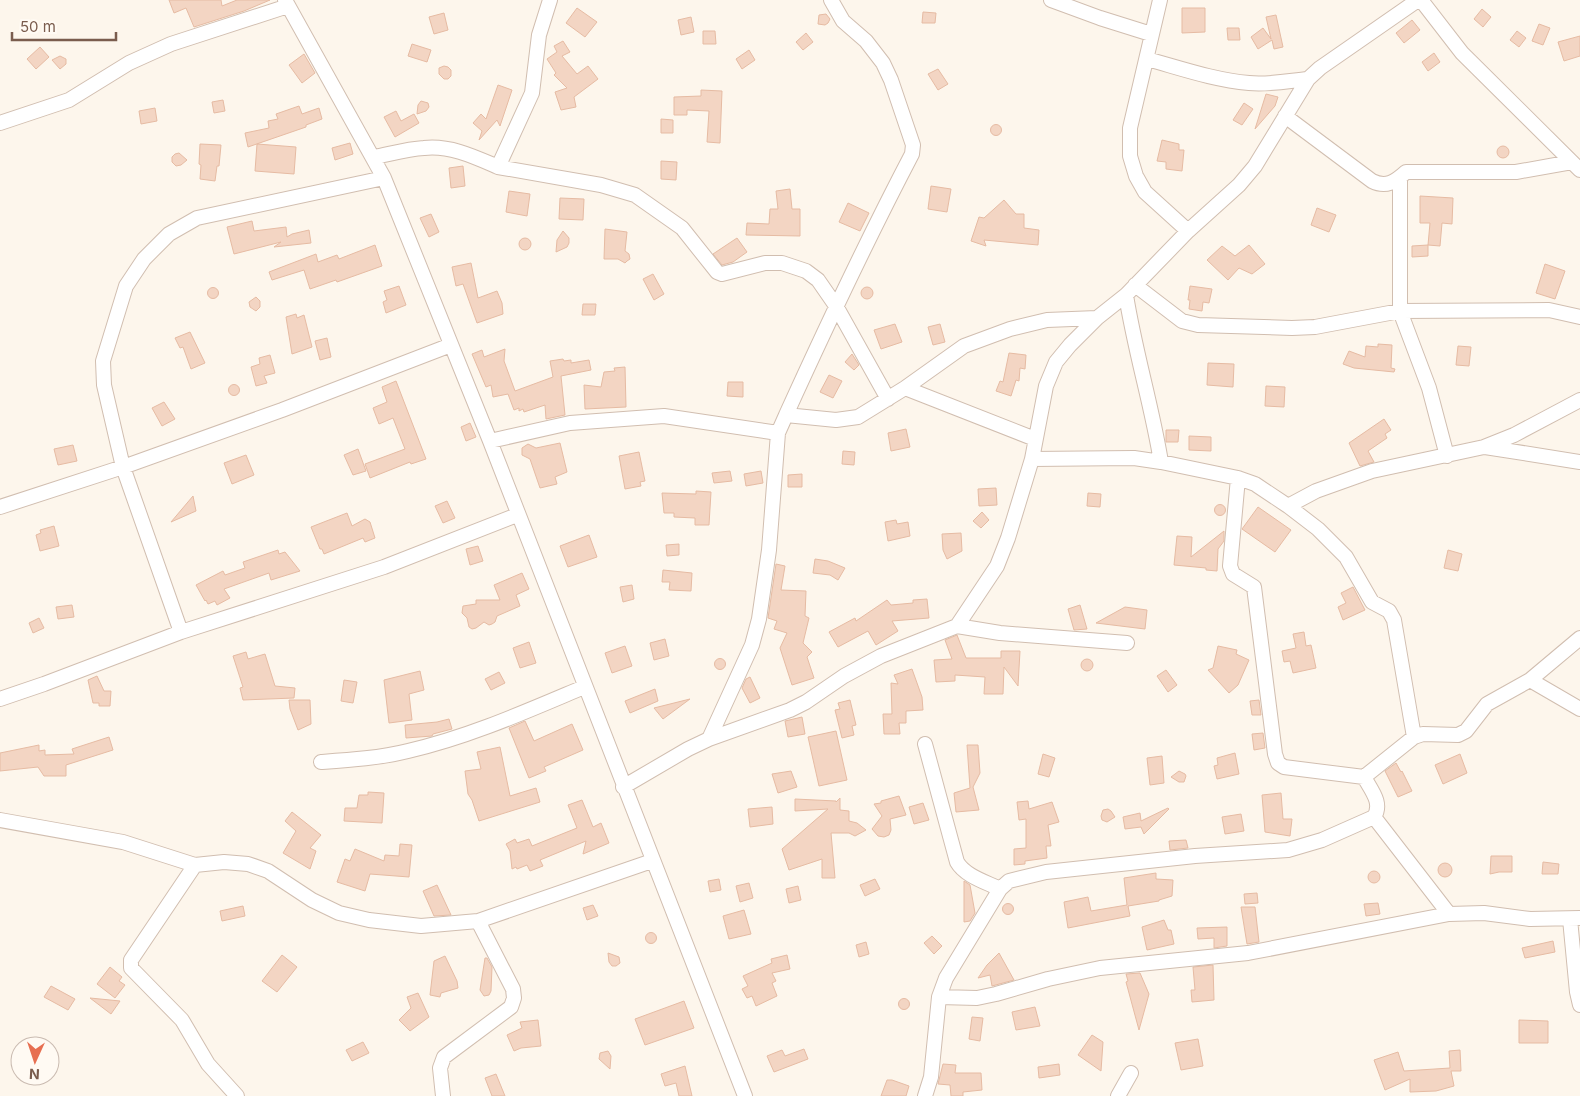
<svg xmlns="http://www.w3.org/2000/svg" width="1580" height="1096" viewBox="0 0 1580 1096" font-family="Inter,sans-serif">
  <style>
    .building { fill: #f3d5c3; stroke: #e6bba3 }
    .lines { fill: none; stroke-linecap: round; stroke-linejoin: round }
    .minor-casing { stroke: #d1beb0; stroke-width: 16 }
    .minor { stroke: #fff; stroke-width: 14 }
  </style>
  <rect width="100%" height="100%" fill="#fdf6ec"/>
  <path class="building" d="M169 0H221L222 6 237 0H270L244 11 194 27 186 8 174 13Z
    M577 8 597 22 585 37 566 23Z
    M1182 8H1205V32L1182 33Z
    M1482 9 1491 17 1483 27 1474 19Z
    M923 12 936 13 935 23H922Z
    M444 13 448 30 434 34 429 17Z
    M826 14 830 19 828 23 825 25 818 24 819 15Z
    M1276 15 1283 47 1274 49 1272 40 1258 49 1251 37 1263 28 1271 39 1266 17Z
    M691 17 694 32 681 35 678 20Z
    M1412 20 1420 30 1404 43 1396 33Z
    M1539 24 1550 28 1543 45 1532 41Z
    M1227 28H1239L1240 40H1228Z
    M703 31H715L716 44H703Z
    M1517 31 1526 38 1519 47 1510 40Z
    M806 33 813 42 803 50 796 42Z
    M1580 36V56L1564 61 1558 42Z
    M563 41 570 52 562 56 577 74 588 66 598 79 574 97 576 107 561 110 555 92 567 88 554 75 556 73 547 59 557 52 554 46Z
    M412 44 431 50 427 62 408 56Z
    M40 47 49 57 36 69 27 59Z
    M749 50 755 60 742 69 736 59Z
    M1434 53 1440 62 1428 71 1422 62Z
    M304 54 315 73 302 83 289 65Z
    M60 56 66 59V64L60 69 52 60Z
    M444 66 448 67 451 70V76L448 79H444L439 74V68Z
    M938 69 948 84 938 90 928 74Z
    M498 85 512 90 500 126 497 120 479 140 482 131 473 123 481 114 486 119Z
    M701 90 722 91 720 143 707 142 709 111 687 110V115H674V97L701 96Z
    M1266 94 1278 97 1275 106 1255 129Z
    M223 100 225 111 214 113 212 102Z
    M421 101 428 103 429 107 426 111 417 114 418 105Z
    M1244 103 1253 109 1242 125 1233 120Z
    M299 106 302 114 319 108 322 119 306 125V127L248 147 245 133 269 128 268 121 278 119 276 114Z
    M155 108 157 121 141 124 139 111Z
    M396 111 401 121 414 114 419 123 395 137 384 117Z
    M661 119 673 120V133H661Z
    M990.5 130a5.5 5.5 0 1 1 11 0a5.5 5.5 0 1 1-11 0Z
    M1162 140 1179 144V150H1184L1182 171 1166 169V162L1157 161Z
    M350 143 353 154 335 160 332 148Z
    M200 144 221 145 219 166H217L215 181 200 179 201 165 199 164Z
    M257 144 296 147 294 174 255 171Z
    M1497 152a6 6 0 1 1 12 0a6 6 0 1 1-12 0Z
    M179 153 187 160 181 165 176 166 172 162V157L175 154Z
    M661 161 677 162 676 180 661 179Z
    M463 166 465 186 451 188 449 168Z
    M931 186 951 189 947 212 928 209Z
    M790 189 792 209H800V236L746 235 747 223 769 224 770 209H778L776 191Z
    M509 191 530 194 527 216 506 212Z
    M1420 196 1453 198 1452 224 1442 223 1440 246 1428 245 1430 223H1420Z
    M560 198 584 199 583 220 559 219Z
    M1004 200 1016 214H1024V228L1039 230 1038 245 984 240 986 246 971 241 979 217 984 218Z
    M848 203 869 213 860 231 839 222Z
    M1317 208 1336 215 1329 232 1311 225Z
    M431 214 439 232 429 237 420 218Z
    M252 221 254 231 286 227 287 237 292 234 309 230 311 243 274 247 281 242 234 254 227 227Z
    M605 229 627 232 625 251 629 254 630 259 627 261 625 263 618 259H604Z
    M563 231 569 238V243L567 247 556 252 557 240Z
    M519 244a6 6 0 1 1 12 0a6 6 0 1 1-12 0Z
    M737 238 747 252 733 262 722 265 713 254Z
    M375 245 382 266 337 282 336 280 310 289 304 270 272 280 269 272 316 254 318 262 337 255 339 259Z
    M1249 245 1265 264 1252 274 1239 268 1228 280 1207 260 1222 246 1235 256Z
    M1428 245V256L1412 257V246Z
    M471 263 478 298 497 291 502 303 503 314 477 323 463 284 456 286 452 267Z
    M1545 264 1565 271 1555 299 1536 293Z
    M653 274 664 294 654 300 643 279Z
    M399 286 406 305 386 313 383 302 387 300 384 291Z
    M1190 286 1212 289 1209 303 1203 302 1202 311 1189 309 1190 300H1188Z
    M861 293a6 6 0 1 1 12 0a6 6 0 1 1-12 0Z
    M207.5 293a5.5 5.5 0 1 1 11 0a5.5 5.5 0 1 1-11 0Z
    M256 297 260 301V307L256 311 250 307 249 302Z
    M583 304H596L595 315H582Z
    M296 314 297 318 304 315 312 347 292 354 286 317Z
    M895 324 902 342 881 349 874 330Z
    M940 324 945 342 933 345 928 327Z
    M190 332 205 363 191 369 183 347 180 348 175 338Z
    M327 338 331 357 320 360 315 341Z
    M1378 344 1392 345 1391 368 1395 369 1394 372 1354 368 1343 364 1349 351 1365 357 1366 346 1378 347Z
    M1458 346 1471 347 1469 366 1456 365Z
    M505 349 504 361 515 391 553 377 550 361 563 359 564 361 571 360V363L589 360 591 370 561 376 565 415 546 419 545 405 524 412 523 409 519 411V408L514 410 508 394 493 397 491 385 486 387 472 354 482 350 484 357Z
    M1009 353 1026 355 1025 369 1020 368 1019 381 1016 380 1011 396 996 391 1000 381 1003 382Z
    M852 354 859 365 854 370 845 362Z
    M270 355 275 373 264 376 267 383 256 386 251 367 260 364 259 358Z
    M1208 363 1234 364 1233 387 1207 385Z
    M625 367 626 407 585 409 584 385 601 387 604 372 615 371 614 368Z
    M829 375 842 381 833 398 820 392Z
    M396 381 426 459 411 464 410 462 370 478 365 464 405 449 393 418 379 424 373 408 387 402 382 387Z
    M728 382H743V397L727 396Z
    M228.5 390a5.5 5.5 0 1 1 11 0a5.5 5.5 0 1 1-11 0Z
    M1266 386 1285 387 1284 407 1265 406Z
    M164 402 175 419 162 426 152 408Z
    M1384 419 1391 430 1385 434 1387 438 1368 451 1374 462 1360 466 1349 443Z
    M470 423 476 437 466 441 461 427Z
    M906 429 910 447 891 451 888 433Z
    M1166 430H1179L1178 442H1166Z
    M1189 436 1211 437V451L1189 450Z
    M560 443 567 472 555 477 557 484 540 488 530 459 522 455V448L528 444 536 448Z
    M73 445 77 461 58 465 54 449Z
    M358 449 366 471 353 475 344 455Z
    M843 451 855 452 854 465 842 464Z
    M639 452 645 481 640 482 641 486 625 489 619 456Z
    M246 455 254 475 232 484 224 463Z
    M730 471 732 481 714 483 712 473Z
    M761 471 763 483 746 486 744 474Z
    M802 474V487H788V475Z
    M996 488 997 505 979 506 978 489Z
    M696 491 711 492 709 525H695V518L674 517V513H664L662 493 696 494Z
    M1088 493 1101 494 1100 507 1087 506Z
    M193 496 196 511 171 522Z
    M447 501 455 518 443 523 435 506Z
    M1214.5 510a5.5 5.5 0 1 1 11 0a5.5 5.5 0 1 1-11 0Z
    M1258 507 1291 530 1275 552 1242 529Z
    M982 512 989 520 981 528 973 521Z
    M347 513 352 526 365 519 370 522 375 538 365 542 363 538 324 554 322 549H320L311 527Z
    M896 520 897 524 908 522 910 536 888 541 885 522Z
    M54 526 59 546 40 551 36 535 41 533 40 530Z
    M1224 531V541L1218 549 1217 571 1206 570V568L1174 565 1177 536 1192 537 1191 557Z
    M961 533 962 551 947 559 943 550 942 534Z
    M589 535 597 557 568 567 560 546Z
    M679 544V555L667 556 666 545Z
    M478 546 483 561 470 565 466 549Z
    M278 550 279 554 285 552 300 571 271 580 269 573 224 589 230 598 217 605 215 601 208 604 206 600 205 601 196 585 223 571 225 575 245 568 243 562Z
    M1448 550 1462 554 1458 571 1444 568Z
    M815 559 828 561 845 568 838 580 830 575 813 573Z
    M776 564 785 566 781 590 806 591 805 616 809 618 803 643 812 652 807 657 814 678 792 685 780 648 787 633 774 629 777 621 768 618Z
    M663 570 692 573 691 591 669 590 670 582H662Z
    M522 573 529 589 516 595 520 606 497 616 495 622 492 624 489 625 484 622 476 628 472 629 469 627 467 618 462 613 463 606 476 604V600H500L494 585Z
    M632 585 634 599 623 602 620 587Z
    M1353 587 1365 610 1343 620 1338 607 1346 603 1341 593Z
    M927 599 929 618 892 621 898 631 876 645 868 631 838 647 829 632 855 618 856 621 887 600 891 605 913 603V600Z
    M72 605 74 617 58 619 56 607Z
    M1080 605 1087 629 1074 630 1068 609Z
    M1125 607 1147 610 1145 629 1096 623Z
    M39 618 44 628 33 633 29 623Z
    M1304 632 1306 646 1311 645 1316 668 1293 673 1290 661 1284 662 1282 651 1296 648 1293 634Z
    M957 635 966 658H1001V651H1020L1018 686 1004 667 1003 694H984L985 677 955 675V681L936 682 934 660 952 659 945 640Z
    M665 639 669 656 654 660 650 643Z
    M529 642 536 663 520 668 513 648Z
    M625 646 632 666 612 673 605 653Z
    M1218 646 1237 650 1236 654 1249 660 1238 685 1229 693 1208 670 1213 668Z
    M246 652 248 659 265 654 275 686 295 688 294 698 243 700 240 688 243 687 233 656Z
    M714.5 664a5.5 5.5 0 1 1 11 0a5.5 5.5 0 1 1-11 0Z
    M1081 665a6 6 0 1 1 12 0a6 6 0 1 1-12 0Z
    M912 669 922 697 923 710 906 711V723H899L900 734H884L883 714H892L891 683 898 684 894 675Z
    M1166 670 1177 685 1168 692 1157 676Z
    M420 671 424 690 409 694 412 720 389 723 384 680Z
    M499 672 505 683 491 690 485 679Z
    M97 676 104 691H111L110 706H99V703H93L88 680Z
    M750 677 760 698 750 703 742 688 746 679Z
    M344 680 357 682 353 703 341 701Z
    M655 689 658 701 630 713 625 701Z
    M690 699 663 719 654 708Z
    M289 700H310L311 724 298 730 290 709Z
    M850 700 856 725 852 726 854 735 842 738 835 710 840 709 838 703Z
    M1259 700 1261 715H1252L1250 701Z
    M802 717 805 734 788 737 785 721Z
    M449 719 452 729 433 734 432 736 406 738 405 725 437 722Z
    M525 721 534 741 572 724 583 750 544 767 546 771 529 778 509 728Z
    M836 731 847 780 819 786 808 737Z
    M1263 733 1265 748 1254 750 1252 734Z
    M109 737 113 750 66 765V776H44L38 767 0 771V753L39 745V751L45 750V755L74 754 72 749Z
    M967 745H978L980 773 973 787 979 810 956 812 954 793 970 788Z
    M500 747 510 796 536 788 540 802 479 821 472 800 468 794 465 771 481 769 477 752Z
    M1235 753 1239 774 1217 779 1214 766 1218 765 1217 758Z
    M1043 754 1055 758 1049 777 1038 774Z
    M1460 754 1467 773 1443 784 1435 765Z
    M1162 756 1164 783 1150 785 1147 758Z
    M1396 763 1401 772 1402 771 1412 791 1398 797 1385 771Z
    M791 771 797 787 778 793 772 774Z
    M1179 771 1185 774 1186 776 1184 782H1179L1171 777Z
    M368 792 384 793 382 823 344 821 345 808H357L359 795H368Z
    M1281 793 1283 819H1292L1290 836 1265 832 1262 795Z
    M899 796 906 815 890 819 891 830 889 835 884 837 878 836 872 829 882 816 874 804 881 803V801Z
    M840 798V810L849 811V821L857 823 866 830 855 836 849 833H831L835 878H822V859L789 870 782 849 828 809 795 811V799L836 801V802Z
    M582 800 593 827 601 823 609 843 583 854 586 841 540 860 543 866 530 871 527 865 517 869 516 867 512 869 510 851 506 844 515 839 517 843 529 839 532 846 577 828 568 805Z
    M1028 801 1029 809 1052 802 1059 822 1048 825 1051 846H1046L1047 858 1025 861V864L1014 865V849L1026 848V819L1019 820 1017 802Z
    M923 803 929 820 914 824 909 807Z
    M772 807 773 824 750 827 748 809Z
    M1168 808 1169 809 1144 834 1141 827 1125 829 1123 817 1140 813 1141 821Z
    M1108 809 1111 811 1115 817 1107 822 1102 820 1101 816 1103 810Z
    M292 812 321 835 310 848 316 851 310 869 283 853 296 831 285 821Z
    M1241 814 1244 831 1225 834 1222 817Z
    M1186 840 1188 848 1170 850 1169 841Z
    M400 844 412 845 409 877 370 874 365 891 337 882 345 859 350 861 355 849 384 861 385 855 399 856Z
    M1491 856H1512V872H1499L1490 874Z
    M1543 862 1559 864 1558 874H1542Z
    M1438 870a7 7 0 1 1 14 0a7 7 0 1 1-14 0Z
    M1368 877a6 6 0 1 1 12 0a6 6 0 1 1-12 0Z
    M1156 873V879L1173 880 1172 896 1159 900V901L1128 906 1130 916 1068 928 1064 902 1088 897 1091 911 1127 905 1124 878Z
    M719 879 721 890 710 892 708 881Z
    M875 879 880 889 865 896 860 885Z
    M964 881 970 885 975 913 970 921 964 922Z
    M749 883 753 898 740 902 736 886Z
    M437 885 451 915 434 916 423 891Z
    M798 886 801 900 789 903 786 889Z
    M1257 893 1258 903 1245 904 1244 894Z
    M1378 903 1380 914 1366 916 1364 904Z
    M1002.5 909a5.5 5.5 0 1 1 11 0a5.5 5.5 0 1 1-11 0Z
    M593 905 598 916 587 920 583 908Z
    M243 906 245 916 222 921 220 911Z
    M1241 907H1255L1259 942 1247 944Z
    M744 910 751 934 729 939 723 916Z
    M1164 920 1168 930H1171L1174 944 1147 950 1142 927Z
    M1227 927V946L1214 948V938L1198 939 1197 928Z
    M645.5 938a5.5 5.5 0 1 1 11 0a5.5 5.5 0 1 1-11 0Z
    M932 936 942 946 934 954 924 943Z
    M1553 941 1555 952 1525 958 1522 948Z
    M866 942 869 954 859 957 856 945Z
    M608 953 619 957 620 963 616 966H612L609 962Z
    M999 953 1014 980 992 986 990 975 978 978 987 965Z
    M282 955 297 967 277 992 262 981Z
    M787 955 790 969 772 973 776 981 772 983 777 996 756 1006 752 996 747 998 742 989 748 986 743 976 772 963 771 959Z
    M445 956 457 981 458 988 441 993 440 997 430 995 434 961Z
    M485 958H487L492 967 491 991 489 995 484 996 480 990Z
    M1213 965 1214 1000 1192 1002 1191 990H1195L1193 967Z
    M110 967 122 977 119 981 125 985 115 998 97 984Z
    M1140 973 1149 994 1139 1030 1126 982 1128 981 1126 974Z
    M51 986 75 999 68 1010 44 997Z
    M418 993 429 1017 410 1031 399 1020 411 1008 407 997Z
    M90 998 120 1001 111 1014Z
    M898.5 1004a5.5 5.5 0 1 1 11 0a5.5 5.5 0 1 1-11 0Z
    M684 1001 694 1028 645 1045 635 1019Z
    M1035 1007 1040 1026 1016 1030 1012 1012Z
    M972 1017 983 1018 980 1041 969 1039Z
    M538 1020 541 1046 521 1048 514 1051 507 1035 522 1028 520 1022Z
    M1519 1020 1548 1021V1043H1519Z
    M1092 1035 1103 1042 1101 1071 1078 1055Z
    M1198 1039 1203 1066 1181 1070 1175 1043Z
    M363 1042 369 1053 352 1061 346 1050Z
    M804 1049 808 1059 774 1072 767 1056 782 1050 785 1056Z
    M1460 1050 1461 1071H1451L1454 1086 1436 1091 1410 1092V1079L1385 1090 1374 1060 1398 1052 1404 1071 1450 1068 1449 1051Z
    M608 1051 611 1056 610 1069 599 1059 600 1053Z
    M943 1064 956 1065 955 1073H981L982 1090 963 1092V1096H951L950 1085 938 1084Z
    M1059 1064 1060 1075 1039 1078 1038 1067Z
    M685 1066 692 1096H679L676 1083 665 1086 661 1074Z
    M496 1074 505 1096H492L485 1078Z
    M887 1080H892L909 1086 906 1096H881Z"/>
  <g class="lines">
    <defs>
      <path id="minor" d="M285 0 384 178 490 441 745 1096
        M1051 0 1100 18 1151 34
        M1160 0 1130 128V156L1136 176 1145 192 1188 231
        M1421 0 1462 53 1580 170
        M1147 59C1180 68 1214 80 1249 83 1269 85 1288 81 1308 79
        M1285 116 1372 181C1386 188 1395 182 1406 172H1516L1572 162
        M0 123 69 100 129 63 171 44 288 6
        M374 157C390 154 407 149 424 148 450 145 475 157 498 167L532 93 539 35 550 0
        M498 167 601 185 635 195 682 228 717 272 722 274 765 263H782L806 271 818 280 836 306 888 399
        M1400 177V311L1429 388 1447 456
        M1135 285 1182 321 1198 325 1292 328 1315 327 1400 311 1549 310 1580 317
        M1126 295C1135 352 1152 406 1161 462
        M905 388 1035 439
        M786 415C826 327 867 240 912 154L913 145 891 80 883 63 866 41 843 21 831 0
        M490 441 570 423 664 416 778 433 786 415 836 420 858 417 905 388 964 346 1010 329 1047 320 1097 318
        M1485 447 1580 462
        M1032 459 1134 458 1161 462 1238 478 1255 484 1288 506 1318 529 1346 557 1372 602 1389 611 1394 620 1414 737
        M1238 478 1230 566 1233 574 1254 587 1275 754 1278 763 1284 767 1364 777
        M1288 506 1316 491 1372 471 1484 447 1514 435 1580 400
        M0 507 123 467 282 410 451 345
        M957 626 1000 633 1127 643
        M181 632 123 467 104 385 103 361 126 286 144 259 169 234 197 218 384 178
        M1530 680 1580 638
        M0 699 44 684 181 632 384 567 517 515
        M709 739 752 645 759 619 769 550 778 433
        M925 744 957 862C965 876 986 882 1000 889
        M321 762C350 760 380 758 408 751 469 737 527 711 584 687
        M623 787 688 749 709 739 790 710 806 702 844 676 881 656 957 626 997 566 1008 538 1032 459 1046 386 1056 362 1070 345 1097 318 1126 295 1188 231 1239 185 1255 166 1308 79 1320 68 1418 0
        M1374 817 1449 914
        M0 820 123 842 195 865 224 862 248 864 268 871 312 900 339 913 369 920 421 926 478 921 652 861
        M195 865 131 960V968L182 1020 208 1064 237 1096
        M1570 919 1577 992 1580 1005
        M939 997 977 998 996 994 1048 979 1100 968 1248 953 1449 914 1484 913 1530 919 1580 918
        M443 1096 440 1068 444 1057 511 1007 514 998 513 989 478 921
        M925 1096 931 1077 939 997 946 978 1000 889 1009 881 1046 872 1195 856 1288 850 1322 840 1374 817C1383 803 1371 790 1364 777L1414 737 1423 734 1458 735 1466 731 1487 704 1530 680 1580 709
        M1118 1096 1131 1073"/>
    </defs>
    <use href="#minor" class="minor-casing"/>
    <use href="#minor" class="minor"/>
  </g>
  <g transform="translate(35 1061) rotate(183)"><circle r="24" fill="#fffaf3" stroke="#cabbb1"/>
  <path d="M0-4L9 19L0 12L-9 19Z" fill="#e76f51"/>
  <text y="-8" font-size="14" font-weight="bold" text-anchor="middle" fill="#7a5c4d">N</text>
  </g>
  <path d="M12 32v8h104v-8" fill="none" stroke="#7a5c4d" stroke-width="2.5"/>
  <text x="20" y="32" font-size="15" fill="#7a5c4d" stroke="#fffaf3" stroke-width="4" paint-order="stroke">50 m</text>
</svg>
